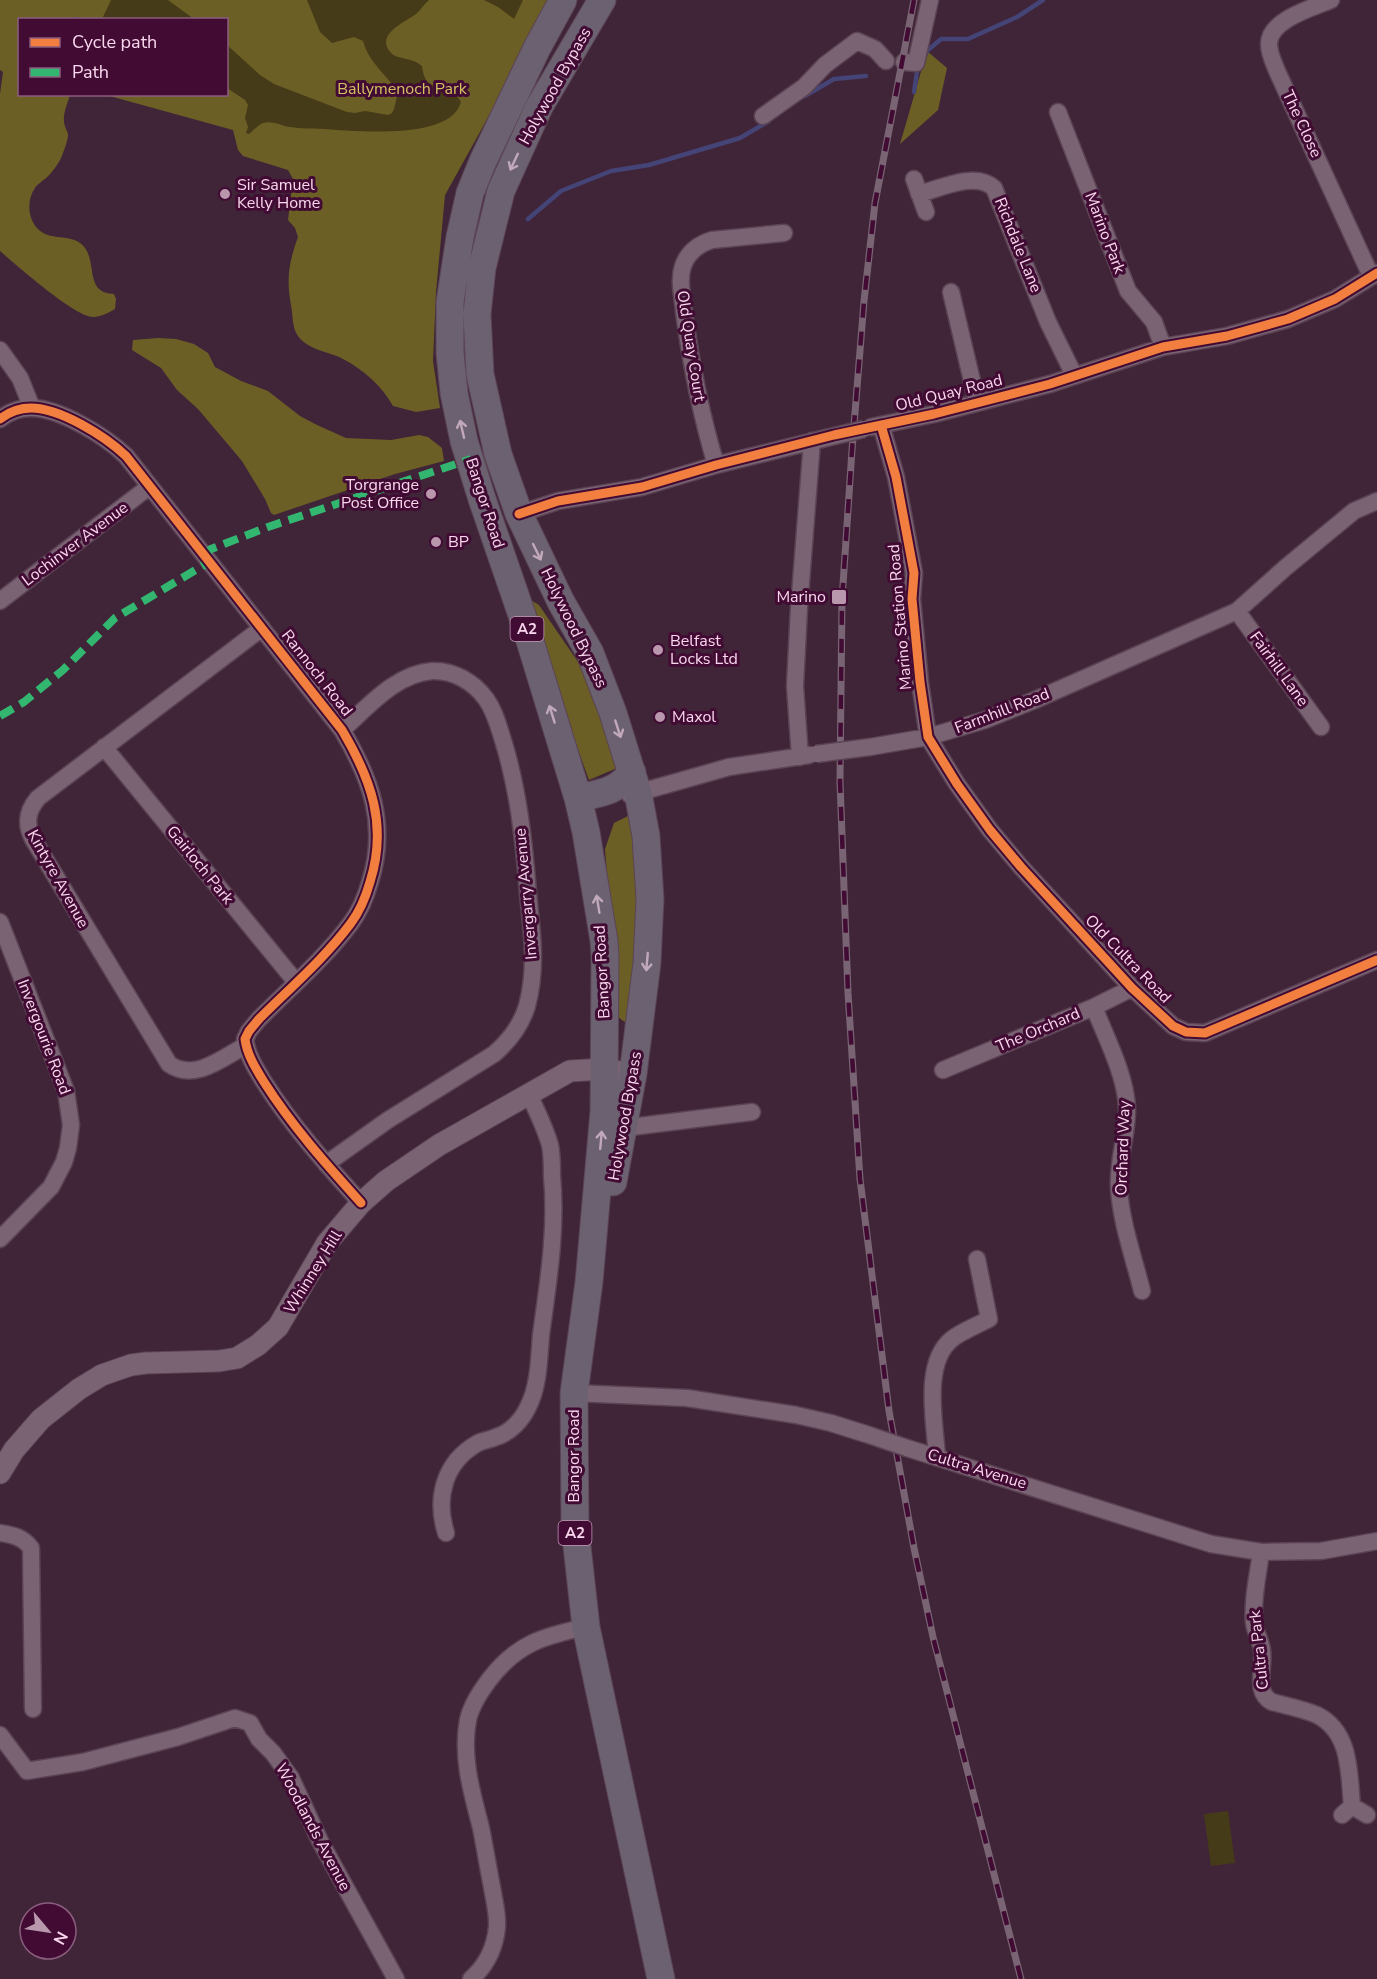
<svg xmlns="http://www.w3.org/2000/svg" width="1377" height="1979" viewBox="0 0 1377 1979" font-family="'Nunito Sans',sans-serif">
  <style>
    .green { fill: #463b18 }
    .forest { fill: #6c5f25 }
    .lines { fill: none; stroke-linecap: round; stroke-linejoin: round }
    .stream { stroke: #447; stroke-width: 4.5 }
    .minor-casing { stroke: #5b4354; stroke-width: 19 }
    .tertiary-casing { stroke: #5b4354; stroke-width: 23 }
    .trunk-casing { stroke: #5b4354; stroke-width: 29 }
    .minor { stroke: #7a6473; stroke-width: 16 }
    .tertiary { stroke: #7a6473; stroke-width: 21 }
    .trunk { stroke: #6b6170; stroke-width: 27 }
    .rail-casing { stroke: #796473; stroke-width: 7 }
    .rail { stroke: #410b34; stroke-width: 4.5; stroke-dasharray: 14; stroke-linecap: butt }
    .minor-bridge-casing { stroke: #5b4354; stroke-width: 19; stroke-linecap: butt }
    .minor-bridge { stroke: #7a6473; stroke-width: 16 }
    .quiet { stroke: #33b770; stroke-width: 8; stroke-dasharray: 15 8; stroke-linecap: butt }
    .cycleway-casing { stroke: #410b34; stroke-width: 13 }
    .cycleway { stroke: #f27e40; stroke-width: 9 }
    .oneway { stroke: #c1a8bb }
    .poi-dot { fill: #b998ae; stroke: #410b34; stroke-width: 2 }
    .labels { text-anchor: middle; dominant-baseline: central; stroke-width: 6; stroke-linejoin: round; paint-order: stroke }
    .shield { fill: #410b34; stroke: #c29ab6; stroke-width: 1.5 }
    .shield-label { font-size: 15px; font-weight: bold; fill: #fad7ed }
    .street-label { font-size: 16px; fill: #fad7ed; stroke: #410b34 }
    .park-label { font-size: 16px; fill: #d3c262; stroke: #410b34 }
    .poi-label { font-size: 16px; fill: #fad7ed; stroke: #410b34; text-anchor: start }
  </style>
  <rect width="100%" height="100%" fill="#402438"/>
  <path class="green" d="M0 0H553L445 195 242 132 109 95 226 94V20H20Z
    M1228 1811 1235 1863 1211 1866 1204 1814Z"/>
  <path class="forest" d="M0 0H111L102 19 20 20V94L70 95C68 102 63 113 64 121 64 126 67 130 68 134 68 140 65 148 63 153 60 162 53 172 45 179 42 181 37 185 35 188 26 201 28 220 39 230 52 242 74 232 85 248 97 265 85 293 114 294L116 299 115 309C108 313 101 317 93 317 75 317 15 264 0 251V94L3 72 0 70Z
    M168 0H307L320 32 332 43 354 37 363 41C369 63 386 74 398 92L394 109 392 113 388 115 365 111 355 113 347 112 274 84 260 75 227 45 226 20 194 19Z
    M429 0H484L498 7 514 19 523 0H553L445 195 436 292 433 361 440 408 416 412 393 406C382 386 364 370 343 359 329 351 309 351 298 336 292 328 293 315 291 305 286 278 289 262 298 237L295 228 288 220 293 179 288 170 243 156 238 150 233 130 106 95 226 94 227 88 245 100 248 105 245 118 248 127 246 133 249 134C253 131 258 125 263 123 273 120 281 126 290 127 301 129 312 128 323 129 353 131 451 141 461 102L452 89C434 85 425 89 422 66 412 57 398 60 391 53 374 34 406 22 416 14 421 10 424 4 429 0Z
    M927 51 947 68 938 110 900 144Z
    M158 338 176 339 194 344 208 353 215 367 241 381 268 391 300 416 317 425 346 438 391 440 419 435 428 437 442 448 444 461 395 474 274 515 271 513 265 499 242 461 198 409 177 390 161 368 132 350 133 340Z
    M522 595 539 605 589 678 624 765 589 780Z
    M634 813 644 893 630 1026 618 1017 605 849 614 823Z"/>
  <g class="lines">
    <path class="stream" d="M75 20V19
      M924 58 927 51 941 39H968L1017 17 1043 0
      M914 92 917 72 920 66
      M805 96 834 79 866 76
      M528 219 561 191 611 171 649 165 740 138 769 121"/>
    <defs>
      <path id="minor" d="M1331 0C1312 8 1269 20 1269 44 1269 54 1274 63 1277 71L1371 276
        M904 62 916 63 930 0
        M1058 112 1128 291 1154 322 1163 347
        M763 116 804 87 825 65 857 41 875 49 886 61
        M914 179 926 212
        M919 194C941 188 976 171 994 188L1048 322 1074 375
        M951 292 977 402
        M0 350 20 378 32 408
        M0 419C9 412 19 408 31 408 60 408 105 436 126 456L342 730C371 779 388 825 370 882 366 896 360 911 351 923 325 958 290 988 259 1019L249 1031 245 1039C247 1055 256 1069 264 1082 292 1126 326 1164 361 1203
        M881 425 896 477 914 573 912 599 920 682 928 737 957 784 990 830 1021 867 1132 988 1173 1026 1186 1032 1205 1033 1377 960
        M871 427 934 414 1050 384 1163 347 1227 336 1288 319 1335 299 1377 273
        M716 465C701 415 691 364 684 312 683 297 678 281 683 266 688 252 699 244 712 240L784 233
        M519 514 558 501 642 487 716 465 826 438
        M0 601 150 486
        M1237 611 1321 727
        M104 747 296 982
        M870 747 928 737 985 720 1035 700 1237 611 1285 568 1354 511 1377 501
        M800 757 795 686 799 608 812 441
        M630 795 729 767 809 755
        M0 922 66 1091 71 1125 68 1148 64 1162 51 1187 0 1239
        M1094 1007C1106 1038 1125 1073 1127 1107 1128 1134 1117 1161 1119 1188 1121 1223 1134 1258 1142 1291
        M246 1045C223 1058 194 1082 169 1064L33 839C25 824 27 811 38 798L262 628
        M943 1070 1094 1007 1132 988
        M623 1128 752 1112
        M326 1164 388 1120 494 1054C509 1041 521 1026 527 1006 531 991 533 973 533 957 533 936 530 914 528 893 524 841 518 787 502 737 498 724 494 710 486 699 474 682 453 670 432 671 395 674 368 707 342 730
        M574 1393 687 1398 796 1415 831 1423 869 1435
        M907 1448 1211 1544 1261 1552 1321 1551 1377 1541
        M937 1457C935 1423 922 1363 952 1339 962 1331 978 1325 989 1319L977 1259
        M0 1533C13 1535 23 1537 31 1548L33 1709
        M446 1533C435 1498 444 1462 478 1443 484 1440 490 1440 496 1437 510 1433 522 1420 528 1407 539 1386 539 1358 541 1335 548 1283 557 1230 552 1176 552 1166 552 1154 550 1145 545 1127 536 1110 529 1094
        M1261 1552C1258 1575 1252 1600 1254 1623 1255 1632 1261 1641 1262 1650 1265 1668 1253 1692 1272 1702 1287 1706 1303 1709 1317 1715 1351 1732 1349 1773 1352 1806
        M0 1735 27 1771 83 1762 178 1737 235 1718 250 1723 259 1739 273 1753 291 1778 320 1841 396 1979
        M1342 1815 1352 1806 1367 1815
        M471 1979C487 1965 495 1948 497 1927 498 1914 494 1900 492 1887 488 1867 485 1848 481 1828 472 1793 461 1757 468 1720 471 1706 480 1692 489 1680 517 1643 544 1636 586 1627"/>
      <path id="tertiary" d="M0 1473 14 1450 41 1419 79 1389 102 1375 131 1365 146 1363 219 1361 237 1358 258 1345 278 1327 327 1243 361 1203 386 1181 439 1145 570 1071 605 1069 616 1071 626 1076 631 1084"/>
      <path id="trunk" d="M563 0 537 48 483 161 470 193 460 237 450 302V353L454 393 464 441 482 499 523 618 578 798 586 832 604 941 605 956 604 1111 589 1282 574 1393 575 1528 586 1627 661 1979
        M602 0 539 107 501 191 482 268 477 314 480 374 498 454 519 514 561 602 590 653 613 713 638 793 646 836 650 899 647 963 633 1074 613 1182
        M578 798C600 793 617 792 632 772"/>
    </defs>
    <use href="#minor" class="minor-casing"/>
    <use href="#tertiary" class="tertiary-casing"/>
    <use href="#trunk" class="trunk-casing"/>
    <use href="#minor" class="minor"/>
    <use href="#tertiary" class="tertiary"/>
    <use href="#trunk" class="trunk"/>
    <defs>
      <path id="rail" d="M914 0 875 203 864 301 852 450 842 600 840 782 848 993 860 1179 889 1411 914 1548 933 1637 1021 1979"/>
    </defs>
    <use href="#rail" class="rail-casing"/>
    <use href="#rail" class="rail"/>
    <defs>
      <path id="minor-bridge" d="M826 438 864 429
        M816 754 870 747
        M869 1435 907 1448"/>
    </defs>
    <use href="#minor-bridge" class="minor-bridge-casing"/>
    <use href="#minor-bridge" class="minor-bridge"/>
    <path class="quiet" d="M204 555 211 549 268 527 471 459
      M0 716 24 702 63 670 115 618 209 562"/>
    <defs>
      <path id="cycleway" d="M0 419C9 412 19 408 31 408 60 408 105 436 126 456L342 730C371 779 388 825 370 882 366 896 360 911 351 923 325 958 290 988 259 1019L249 1031 245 1039C247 1055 256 1069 264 1082 292 1126 326 1164 361 1203
        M881 425 896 477 914 573 912 599 920 682 928 737 957 784 990 830 1021 867 1132 988 1173 1026 1186 1032 1205 1033 1377 960
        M519 514 558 501 642 487 716 465 834 435 934 414 1050 384 1163 347 1227 336 1288 319 1335 299 1377 273"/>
    </defs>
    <use href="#cycleway" class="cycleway-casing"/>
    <use href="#cycleway" class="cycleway"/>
  </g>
  <defs><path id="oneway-shaft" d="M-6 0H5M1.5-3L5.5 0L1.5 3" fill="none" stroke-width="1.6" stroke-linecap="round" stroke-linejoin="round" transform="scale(1.5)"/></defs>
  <g class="oneway">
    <use href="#oneway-shaft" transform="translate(514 162) rotate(115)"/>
    <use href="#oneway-shaft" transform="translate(462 429) rotate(-103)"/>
    <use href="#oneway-shaft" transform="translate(537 552) rotate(64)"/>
    <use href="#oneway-shaft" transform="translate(552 714) rotate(-107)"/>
    <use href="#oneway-shaft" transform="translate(618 729) rotate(72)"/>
    <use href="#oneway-shaft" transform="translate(598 904) rotate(-99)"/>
    <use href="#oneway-shaft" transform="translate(647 962) rotate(95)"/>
    <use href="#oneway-shaft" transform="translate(601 1140) rotate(-85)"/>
  </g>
  <g class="poi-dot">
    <circle cx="225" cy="194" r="6"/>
    <circle cx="431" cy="494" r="6"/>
    <circle cx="436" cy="542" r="6"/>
    <rect x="831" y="589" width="16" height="16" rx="3"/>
    <circle cx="658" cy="650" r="6"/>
    <circle cx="660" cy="717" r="6"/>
  </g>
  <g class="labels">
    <g class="shield">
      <rect x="510.5" y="617" width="33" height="24" rx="4.5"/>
      <rect x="558.5" y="1521" width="33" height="24" rx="4.5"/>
    </g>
    <g class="shield-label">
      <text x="527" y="629">A2</text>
      <text x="575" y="1533">A2</text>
    </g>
    <g class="street-label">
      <text transform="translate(555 86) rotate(-61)">Holywood Bypass</text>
      <text transform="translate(1302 124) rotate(65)">The Close</text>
      <text transform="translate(1105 233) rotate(69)">Marino Park</text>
      <text transform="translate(1018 245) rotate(68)">Richdale Lane</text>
      <text transform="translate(691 346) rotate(81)">Old Quay Court</text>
      <text transform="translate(949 393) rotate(-14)">Old Quay Road</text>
      <text transform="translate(485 503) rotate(72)">Bangor Road</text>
      <text transform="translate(75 544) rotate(-37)">Lochinver Avenue</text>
      <text transform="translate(900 617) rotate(-95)">Marino Station Road</text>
      <text transform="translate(574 628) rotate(64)">Holywood Bypass</text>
      <text transform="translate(1279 669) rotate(54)">Fairhill Lane</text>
      <text transform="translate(317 673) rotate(52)">Rannoch Road</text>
      <text transform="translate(1002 711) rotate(-21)">Farmhill Road</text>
      <text transform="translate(200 865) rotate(51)">Gairloch Park</text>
      <text transform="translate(58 879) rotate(61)">Kintyre Avenue</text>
      <text transform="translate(526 894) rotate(-95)">Invergarry Avenue</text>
      <text transform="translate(1128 959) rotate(46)">Old Cultra Road</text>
      <text transform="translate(602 972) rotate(-93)">Bangor Road</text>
      <text transform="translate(1038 1030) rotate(-23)">The Orchard</text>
      <text transform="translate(44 1037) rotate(69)">Invergourie Road</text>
      <text transform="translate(625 1116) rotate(-80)">Holywood Bypass</text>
      <text transform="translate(1123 1148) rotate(-88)">Orchard Way</text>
      <text transform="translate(313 1272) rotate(-58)">Whinney Hill</text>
      <text transform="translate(574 1456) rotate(-90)">Bangor Road</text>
      <text transform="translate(977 1469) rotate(17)">Cultra Avenue</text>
      <text transform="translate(1259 1650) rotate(-96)">Cultra Park</text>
      <text transform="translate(313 1827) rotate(62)">Woodlands Avenue</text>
    </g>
    <g class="park-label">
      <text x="402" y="89">Ballymenoch Park</text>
    </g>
    <g class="poi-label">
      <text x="237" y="185">Sir Samuel<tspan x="237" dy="18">Kelly Home</tspan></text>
      <text x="419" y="485" text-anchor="end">Torgrange<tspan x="419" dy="18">Post Office</tspan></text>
      <text x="448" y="542">BP</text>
      <text x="826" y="597" text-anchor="end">Marino</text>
      <text x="670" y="641">Belfast<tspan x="670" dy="18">Locks Ltd</tspan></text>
      <text x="672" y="717">Maxol</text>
    </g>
  </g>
  <rect x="18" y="18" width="210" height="78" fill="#410b34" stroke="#8b5d7e" stroke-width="1.5"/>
  <rect x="30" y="38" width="30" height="9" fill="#f27e40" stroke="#8b5d7e" stroke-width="1.5"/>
  <text x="72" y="48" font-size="18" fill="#fad7ed">Cycle path</text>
  <rect x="30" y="68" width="30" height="9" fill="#33b770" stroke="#8b5d7e" stroke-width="1.5"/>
  <text x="72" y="78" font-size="18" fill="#fad7ed">Path</text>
  <g transform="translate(48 1931) rotate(119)"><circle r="28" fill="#410b34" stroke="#8b5d7e" stroke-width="1.5"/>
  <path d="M0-4.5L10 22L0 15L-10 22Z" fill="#b998ae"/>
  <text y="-9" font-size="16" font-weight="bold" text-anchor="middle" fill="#fad7ed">N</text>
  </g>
</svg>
